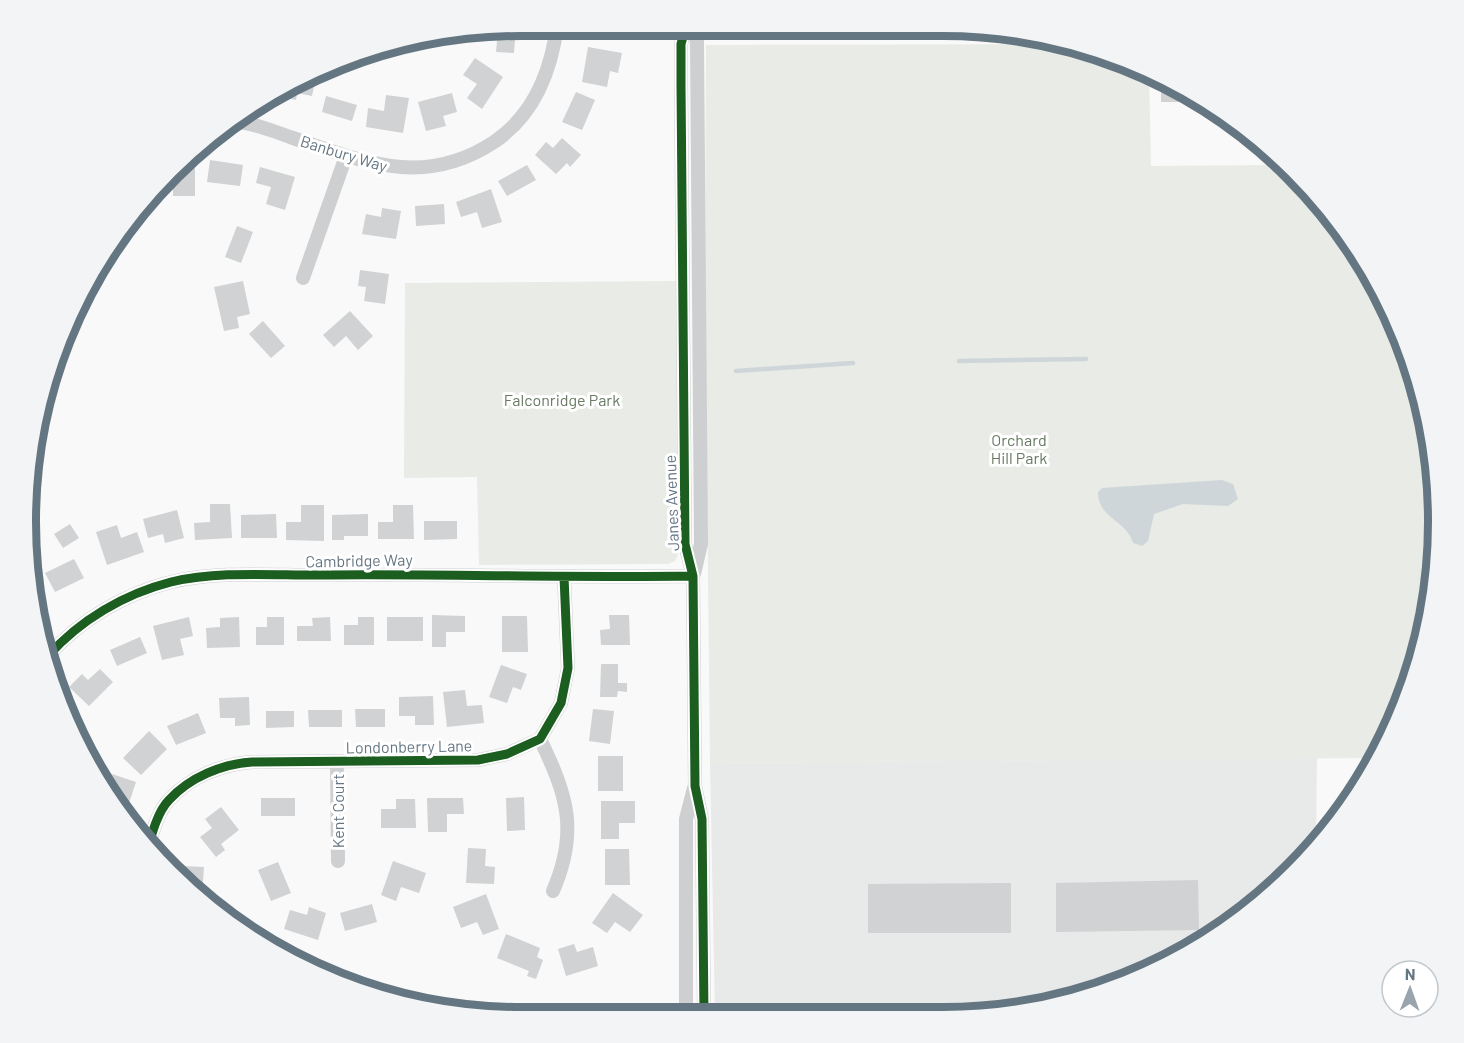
<svg xmlns="http://www.w3.org/2000/svg" width="1464" height="1043" viewBox="0 0 1464 1043" font-family="Barlow,sans-serif">
  <style>
    .built { fill: #e8e9e9 }
    .green { fill: #e8ebe6 }
    .water { fill: #ced6d9 }
    .lines { fill: none; stroke-linecap: round; stroke-linejoin: round }
    .stream { stroke: #ced6d9; stroke-width: 4.5 }
    .building { fill: #d0d2d3 }
    .minor { stroke: #cecfd0; stroke-width: 14 }
    .cycleway-casing { stroke: #fff; stroke-width: 13 }
    .cycleway { stroke: #1b5e20; stroke-width: 9 }
    .labels { text-anchor: middle; dominant-baseline: central; stroke-width: 6; stroke-linejoin: round; paint-order: stroke }
    .street-label { font-size: 16px; fill: #657683; stroke: #fff }
    .park-label { font-size: 16px; fill: #687a64; stroke: #fff }
    .rim { fill: none; stroke: #657683; stroke-width: 8 }
  </style>
  <rect width="100%" height="100%" fill="#f9f9f9"/>
  <path class="built" d="M1317 758 1316 844 1269 895 1133 980 1008 1013 715 1015 710 763Z"/>
  <path class="green" d="M1063 44 1149 76 1151 166 1279 165C1290 174 1303 183 1314 193 1328 206 1338 226 1349 241 1441 370 1462 544 1406 691 1397 714 1390 737 1377 758L710 763 705 289 706 45Z
    M677 281 681 548 675 561 668 564 479 565 477 477 404 478 405 283Z"/>
  <path class="water" d="M1222 480 1233 484 1238 499 1228 506 1183 504 1154 514 1148 541 1142 546 1133 543C1127 520 1098 519 1098 492L1102 488Z"/>
  <g class="lines">
    <path class="stream" d="M959 361 1086 359
      M736 371 853 363"/>
  </g>
  <path class="building" d="M516 26 514 53 496 52 498 29Z
    M591 26H620L618 38 589 34Z
    M588 47 622 53 618 73 610 71 607 87 582 82Z
    M475 58 503 77 482 109 467 98 477 84 463 75Z
    M316 77 312 96 297 93 296 100 281 97 282 93Z
    M1161 81 1191 92 1202 102H1161Z
    M576 92 595 100 582 130 562 122Z
    M452 93 457 112 443 116 446 126 426 131 418 102Z
    M386 95 409 98 403 133 366 127 368 108 384 111Z
    M326 96 357 105 352 121 322 112Z
    M562 138 581 155 570 167 567 163 556 174 535 155 546 142 553 148Z
    M189 159H195V196H173V178H167Z
    M210 160 243 165 240 186 207 182Z
    M527 165 536 180 507 196 498 181Z
    M260 167 295 177 285 210 266 204 271 187 256 183Z
    M491 189 502 222 482 228 477 212 461 217 456 202Z
    M444 204 445 224 416 226 415 206Z
    M382 208 401 211 396 239 362 234 366 214 381 217Z
    M237 226 253 232 241 263 225 257Z
    M360 270 389 274 385 304 364 301 366 287 358 286Z
    M243 281 250 314 237 317 239 328 224 331 214 287Z
    M350 311 373 336 358 350 346 336 334 347 323 335Z
    M263 321 285 346 271 358 249 334Z
    M210 504H230L232 538 195 540 194 523 210 522Z
    M301 505H324V541L286 540V522H301Z
    M393 505H413L414 539H378V522H393Z
    M177 510 184 538 165 543 163 534 148 538 143 519Z
    M276 514 277 538H241V515Z
    M368 514V536H344V540H332V515Z
    M424 521H457V539L424 540Z
    M70 524 79 538 63 548 54 534Z
    M117 525 121 538 137 532 144 552 107 565 96 532Z
    M74 559 84 578 55 592 45 573Z
    M30 573 44 594 34 601 30 586Z
    M432 615 465 616V632H446V647H432Z
    M609 615H629L630 645H601L600 630 610 629Z
    M502 616H527L528 652H502Z
    M189 617 193 636 180 639 184 655 162 660 153 626Z
    M239 617 240 647 207 648 206 628 220 627V618Z
    M267 617H284V645H256V627H267Z
    M330 617 331 641H297V626H313L312 618Z
    M358 617H374V645H344V625H358Z
    M387 617H423V641H387Z
    M140 637 147 653 117 666 110 650Z
    M601 664H618V683H627V692L618 691 617 697H600Z
    M501 665 527 674 521 690 513 687 507 703 489 697Z
    M100 669 113 682 89 706 69 687 82 674 88 680Z
    M465 690 467 706 482 705 484 723 447 727 443 692Z
    M433 696 434 725H415V716H399V697Z
    M249 697 250 725 235 726V718H220L219 698Z
    M61 702 79 712 72 725 63 712Z
    M355 709H385V727H356Z
    M593 709 614 711 610 744 589 741Z
    M308 710H342V727H309Z
    M266 711H294V727L266 728Z
    M198 713 206 733 176 745 167 726Z
    M149 731 167 749 141 775 123 758Z
    M598 756H623V791H598Z
    M106 772 136 782 126 812 104 777Z
    M524 797 525 830 507 831 506 798Z
    M261 798H295V816H261Z
    M427 798H463L464 814H447V832H428Z
    M396 799H415L416 828H381V809H396Z
    M601 801H635V823H619V839H601Z
    M221 807 239 830 221 844 225 850 216 857 200 837 212 828 205 819Z
    M468 848 486 849 485 866 495 867 494 884 466 883Z
    M605 849H629L630 885H605Z
    M393 861 426 873 419 893 401 887 396 901 381 895Z
    M278 862 291 893 271 901 258 870Z
    M184 866 204 867 202 896 182 879Z
    M1198 880 1199 930 1056 932V883Z
    M1011 883V933H868V884Z
    M613 893 643 915 630 932 615 922 607 933 592 923Z
    M486 894 499 929 483 935 477 922 461 928 453 907Z
    M372 904 377 922 345 931 340 913Z
    M309 907 326 913 318 940 284 929 290 910 307 915Z
    M506 934 540 948 537 957 543 960 536 979 527 976 529 971 497 958Z
    M574 944 577 952 593 947 598 966 566 976 558 949Z"/>
  <g class="lines">
    <path class="minor" d="M686 26 681 44V85L685 544 693 576 695 786 702 819 704 1015
      M692 26 697 41 701 544 694 574
      M232 121C252 123 271 130 290 137 362 161 423 189 494 142 534 115 551 72 557 26
      M303 278 346 156
      M48 656C80 620 124 594 171 582 222 570 278 576 330 575 451 574 572 578 693 576
      M540 739C567 795 579 831 553 891
      M337 762 338 861
      M148 848C152 833 158 811 169 800 190 777 222 764 252 762L478 760 507 754 540 739 561 703 568 668 564 577
      M686 1015V819L694 788"/>
    <defs>
      <path id="cycleway" d="M686 26 681 44V85L685 544 693 576 695 786 702 819 704 1015
        M48 656C80 620 124 594 171 582 222 570 278 576 330 575 451 574 572 578 693 576
        M148 848C152 833 158 811 169 800 190 777 222 764 252 762L478 760 507 754 540 739 561 703 568 668 564 577"/>
    </defs>
    <use href="#cycleway" class="cycleway-casing"/>
    <use href="#cycleway" class="cycleway"/>
  </g>
  <g class="labels">
    <g class="street-label">
      <text transform="translate(344 153) rotate(17)">Banbury Way</text>
      <text transform="translate(671 503) rotate(-92)">Janes Avenue</text>
      <text transform="translate(359 560) rotate(-1)">Cambridge Way</text>
      <text transform="translate(409 746) rotate(-1)">Londonberry Lane</text>
      <text transform="translate(337 811) rotate(-90)">Kent Court</text>
    </g>
    <g class="park-label">
      <text x="562" y="399">Falconridge Park</text>
      <text x="1019" y="439">Orchard<tspan x="1019" dy="18">Hill Park</tspan></text>
    </g>
  </g>
  <path d="M0 0H1464V1043H0ZM521 36H943A485 485 0 0 1 1428 521V522A485 485 0 0 1 943 1007H521A485 485 0 0 1 36 522V521A485 485 0 0 1 521 36Z" fill="#f3f4f5" fill-rule="evenodd"/>
  <path class="rim" d="M521 36H943A485 485 0 0 1 1428 521V522A485 485 0 0 1 943 1007H521A485 485 0 0 1 36 522V521A485 485 0 0 1 521 36Z"/>
  <g transform="translate(1410 989) rotate(1)"><circle r="28" fill="#ffffff" stroke="#c1c8cd" stroke-width="1.5"/>
  <path d="M0-4.5L10 22L0 15L-10 22Z" fill="#99a4ac"/>
  <text y="-9" font-size="16" font-weight="bold" text-anchor="middle" fill="#657683">N</text>
  </g>
</svg>
